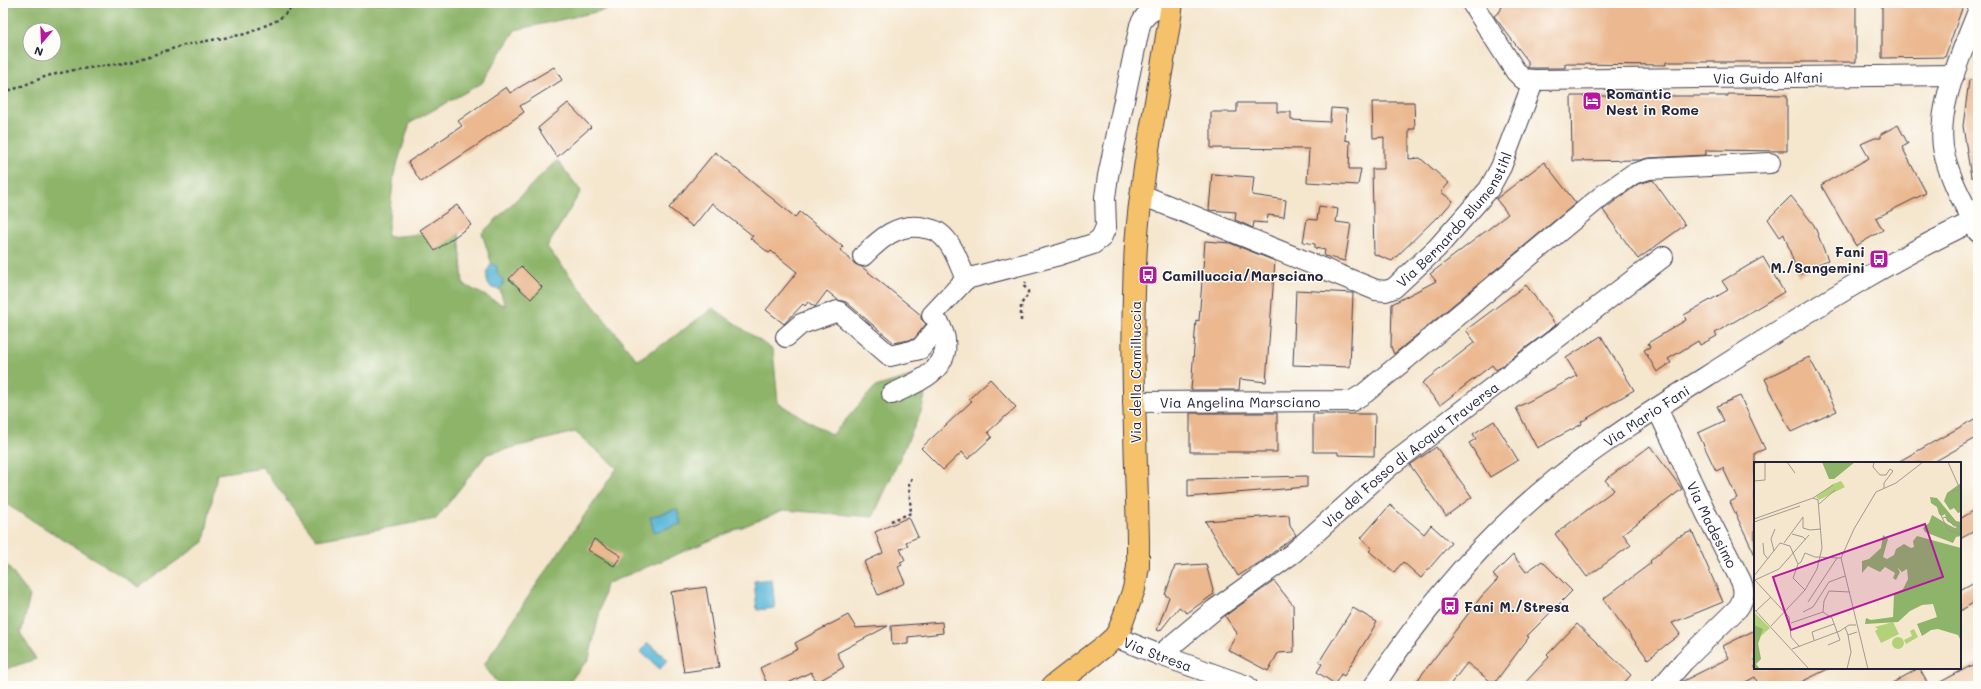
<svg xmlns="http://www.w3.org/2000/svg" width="1981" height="689" viewBox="0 0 1981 689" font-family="Mali,sans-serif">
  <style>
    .forest { fill: #8db469; stroke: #586b52; fill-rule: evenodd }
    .water { fill: #59b6d7; stroke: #3e6c89 }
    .building { fill: #ebb890 }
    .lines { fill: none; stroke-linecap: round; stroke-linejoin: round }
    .minor-casing { stroke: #423f51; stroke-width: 22 }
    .major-casing { stroke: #423f51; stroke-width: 24 }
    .path { stroke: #423f51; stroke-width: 2.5; stroke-dasharray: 3 3; stroke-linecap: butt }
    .minor { stroke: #fff; stroke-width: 20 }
    .major { stroke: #f5c16b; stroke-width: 22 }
    .labels { text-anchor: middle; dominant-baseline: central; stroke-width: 3; stroke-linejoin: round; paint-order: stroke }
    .street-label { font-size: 14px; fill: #22223b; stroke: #fdfcf7 }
    .poi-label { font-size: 14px; font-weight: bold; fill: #22223b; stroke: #fdfcf7; text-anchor: start }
    .inset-road { fill: none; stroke: #a19893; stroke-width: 1 }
    .view { fill: #b5179e; fill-opacity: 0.15; stroke: #b5179e; stroke-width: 2 }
    .inset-edge { fill: none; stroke: #22223b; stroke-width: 2 }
  </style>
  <rect width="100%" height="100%" fill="#fdfcf7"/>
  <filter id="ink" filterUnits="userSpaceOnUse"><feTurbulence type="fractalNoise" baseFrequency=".025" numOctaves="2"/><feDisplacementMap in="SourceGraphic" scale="8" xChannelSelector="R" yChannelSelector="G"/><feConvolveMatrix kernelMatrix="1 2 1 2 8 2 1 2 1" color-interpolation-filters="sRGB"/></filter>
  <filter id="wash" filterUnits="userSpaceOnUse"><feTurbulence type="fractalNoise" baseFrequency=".012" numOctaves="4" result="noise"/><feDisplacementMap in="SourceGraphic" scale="16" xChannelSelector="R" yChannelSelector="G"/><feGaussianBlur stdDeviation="0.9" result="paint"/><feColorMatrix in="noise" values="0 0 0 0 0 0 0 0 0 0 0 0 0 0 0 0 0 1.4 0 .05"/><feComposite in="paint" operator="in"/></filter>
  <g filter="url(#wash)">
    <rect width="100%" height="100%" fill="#f5e6ce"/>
    <path class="forest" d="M3 3H636L515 30 482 83 410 123 394 174 387 237 459 231 463 284 505 306 482 233 557 160 581 191 547 247 637 360 668 341 713 308 773 350 778 403 832 435 875 387 931 370 921 412 873 517 783 510 606 584 589 659 565 686H499L484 665 530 594 617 468 575 432 487 454 436 519 317 540 262 467 217 474 204 542 139 587 3 502ZM30 30H54V54H30Z
      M3 560 30 596 21 634 36 659 3 670Z"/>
    <path class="water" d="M491 264 497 266V273L503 280V285L499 289C484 290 485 273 491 264Z
      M677 509 681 524 654 532 650 517Z
      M772 579 775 608 757 610 754 581Z
      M648 643 668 660 660 669 640 651Z"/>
    <g id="blocks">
      <path class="building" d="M1501 3H1856V62H1666V65L1565 64V68H1528V61L1494 16 1501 10Z
        M1882 3H1964L1945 57 1882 58Z
        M554 67 562 80 520 106 524 112 476 146 421 182 408 162 462 126 458 121 506 87 510 93Z
        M1969 80 1978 81V177H1971L1963 126Z
        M1728 94 1787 95V151L1706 150V155L1648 158 1640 160 1572 161 1571 96H1728Z
        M1372 102H1414L1415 129H1409V159L1420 158 1449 183 1441 192 1453 201 1438 218 1437 217 1392 261 1374 254 1372 169H1384V137L1373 138Z
        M568 103 591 127 557 157 538 128Z
        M1237 103H1277V112H1291V120L1330 122 1331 108 1347 109 1345 140 1350 141 1349 169H1361L1358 185 1307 182 1309 149 1211 148V112H1237Z
        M1898 125 1908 144 1902 147 1926 193 1876 218 1883 230 1856 246 1821 185 1869 158 1861 144 1875 138H1881V134Z
        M715 152 795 217 800 212 843 247 840 250 855 264 862 267 921 315V319L926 324 914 339 894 343 846 302 838 300 827 291 815 307 808 302 805 306 803 304 784 324 766 310 797 272 771 251 769 253 750 238 753 236 712 203 693 227 669 208Z
        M1544 162 1576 203 1394 354 1391 347 1392 304 1436 281 1430 274 1508 214 1496 199Z
        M1212 174 1254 177 1252 195 1286 200 1284 217 1268 215 1267 223 1254 222 1253 228 1235 220 1236 212 1209 210Z
        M1653 180 1685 225 1638 259 1603 210 1638 184Z
        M1791 196 1814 225 1828 260 1811 267V269L1798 275 1784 234 1780 237 1768 219Z
        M457 205 471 225 435 251 420 230Z
        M1319 206 1338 209 1336 222 1351 224 1345 261 1324 256 1325 250 1315 248V244L1303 242 1307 219 1317 220Z
        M1205 241 1230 243 1275 261 1266 382 1240 379 1239 390H1191L1196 320 1199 321Z
        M1763 257 1784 292 1715 333 1717 336 1700 345 1698 341 1668 359 1671 363 1657 372 1644 350 1650 347 1648 343 1686 320 1684 315 1728 290 1722 281Z
        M521 266 542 287 531 299 509 279Z
        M1526 285 1556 325 1496 370 1492 365 1440 405 1422 383 1475 342 1466 330Z
        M1296 290 1353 293 1350 367 1293 365Z
        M1601 336 1634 390 1581 422 1582 424 1537 448 1516 408 1577 376 1566 358Z
        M1809 357 1837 411 1791 432 1765 379Z
        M990 379 1016 407 988 432 992 437 968 459 962 452 943 470 921 448 972 401 969 399Z
        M1740 396 1765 449 1755 453V555L1730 502 1737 498 1723 468 1716 471 1698 433 1724 421 1717 406Z
        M1190 413H1277V452H1190Z
        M1313 414H1375L1374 456 1338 455V452H1313Z
        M1978 417V437L1932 463H1896Z
        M1494 421 1518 460 1490 477 1469 443 1476 439 1473 434Z
        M1650 446 1682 489 1623 534 1631 545 1587 577 1555 534 1614 490 1605 480Z
        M1436 447 1472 497 1446 516 1410 465Z
        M1307 476V487L1188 497V479Z
        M1390 505 1424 534 1431 525 1451 543 1421 578 1403 562 1394 572 1369 551 1372 548 1361 538Z
        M1978 508V529L1960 539V519Z
        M1289 515 1290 526 1296 535 1262 561 1238 576 1205 521Z
        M909 517 918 537 906 542 908 546 900 549 905 560 900 562 902 565 898 567 905 583 878 595 864 562 883 553 875 532Z
        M1692 531 1723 602 1672 623 1680 634 1648 659 1603 599 1651 563 1650 561 1676 538Z
        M594 539 621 556 614 566 588 550Z
        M1513 555 1526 572 1542 561 1572 591 1527 636 1529 637 1496 681H1490L1467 663 1449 686H1413L1481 597 1498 579 1493 575Z
        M1206 564 1214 594 1187 613 1179 607 1160 631 1157 630 1169 597 1165 595 1175 566Z
        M1978 580V600L1960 611V590Z
        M1274 581 1293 605 1294 652 1278 653 1268 671 1228 650 1237 633 1225 616Z
        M706 587 719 667 684 672 671 592Z
        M1353 608 1377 622 1344 676 1341 674 1335 684 1317 672 1322 664 1319 662Z
        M848 615 856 628 888 626 837 653 844 667 817 682 811 672 782 686H768L760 668 798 649 795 643Z
        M942 622 943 633 908 637V644L892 645 891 626Z
        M1577 624 1631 675 1621 686H1522L1549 657 1547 655Z
        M1755 630V668H1830L1793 686H1759L1755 677 1738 686H1677L1681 682 1729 658 1723 646Z
        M1978 662V686H1933Z
        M1919 668 1929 686H1887Z"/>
    </g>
  </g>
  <g filter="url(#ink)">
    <use href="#blocks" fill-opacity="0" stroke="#423f51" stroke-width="1"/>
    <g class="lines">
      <defs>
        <g id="minor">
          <path d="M1978 11C1962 53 1933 112 1945 157 1952 184 1966 207 1978 232"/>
          <path id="s1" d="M1534 80 1954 75"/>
          <path id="s2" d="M1142 195 1376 290 1386 291 1394 288 1437 248 1489 189 1501 167 1534 80 1523 79 1516 72 1472 3"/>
          <path d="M863 256C880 239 898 222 925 228 929 229 936 230 939 233 953 243 959 264 966 279"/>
          <path d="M932 315 966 279 1059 255 1093 244 1101 238 1106 227 1105 197 1108 176 1140 25C1146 11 1158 7 1172 5"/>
          <path d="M786 337 801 324 838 311 890 356 920 349 940 325"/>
          <path d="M892 394C914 384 950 371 945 340 945 335 942 330 940 325"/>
          <path id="s3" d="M1133 402 1352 401 1365 393 1603 195 1633 174 1649 169 1770 163"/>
          <path id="s4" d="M1657 408 1707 515 1741 581C1745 590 1744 600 1738 608L1684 661 1662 686"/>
          <path id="s5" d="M1115 637 1160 655 1247 686"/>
          <path id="s6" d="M1160 655 1214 610 1293 553 1391 465 1663 257"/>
          <path id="s7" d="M1374 686C1424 609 1484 537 1555 480 1615 432 1681 393 1745 352 1821 304 1896 257 1978 219"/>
        </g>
        <path id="major" d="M1053 686 1106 645 1115 637 1120 628 1134 589 1138 567V540C1136 442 1130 344 1136 245 1142 165 1161 83 1172 3"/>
      </defs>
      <use href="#minor" class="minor-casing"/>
      <use href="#major" class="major-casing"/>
      <path class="path" d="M3 90H12L47 76 74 70 131 62 184 45 246 34 278 20 297 3
        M1021 321V304L1028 295V291L1024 286 1026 282
        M891 521 911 513 909 485 912 477"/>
      <use href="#minor" class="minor"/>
      <use href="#major" class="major"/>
    </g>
  </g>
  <defs>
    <symbol id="hotel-square" viewBox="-11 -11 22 22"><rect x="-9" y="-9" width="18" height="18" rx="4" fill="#b5179e" stroke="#fdfcf7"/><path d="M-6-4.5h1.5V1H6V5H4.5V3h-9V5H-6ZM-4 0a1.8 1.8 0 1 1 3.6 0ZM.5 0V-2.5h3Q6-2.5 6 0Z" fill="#fff"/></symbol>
    <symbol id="bus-square" viewBox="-11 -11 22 22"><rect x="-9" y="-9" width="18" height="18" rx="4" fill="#b5179e" stroke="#fdfcf7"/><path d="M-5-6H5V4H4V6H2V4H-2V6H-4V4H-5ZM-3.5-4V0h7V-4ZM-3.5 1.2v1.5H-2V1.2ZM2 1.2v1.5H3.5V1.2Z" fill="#fff"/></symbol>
  </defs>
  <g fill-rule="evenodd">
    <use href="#hotel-square" x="1581" y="90" width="22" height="22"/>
    <use href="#bus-square" x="1868" y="248" width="22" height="22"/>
    <use href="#bus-square" x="1137" y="264" width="22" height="22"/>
    <use href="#bus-square" x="1439" y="595" width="22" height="22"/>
  </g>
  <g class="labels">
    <g class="street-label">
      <text stroke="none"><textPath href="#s1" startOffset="234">Via Guido Alfani</textPath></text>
      <text stroke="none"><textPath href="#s2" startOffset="363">Via Bernardo Blumenstihl</textPath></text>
      <text transform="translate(1135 372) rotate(-90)">Via della Camilluccia</text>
      <text stroke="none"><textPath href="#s3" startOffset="107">Via Angelina Marsciano</textPath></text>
      <text stroke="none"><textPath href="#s7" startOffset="387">Via Mario Fani</textPath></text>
      <text stroke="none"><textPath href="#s6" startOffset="321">Via del Fosso di Acqua Traversa</textPath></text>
      <text stroke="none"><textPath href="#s4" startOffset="129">Via Madesimo</textPath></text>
      <text stroke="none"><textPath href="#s5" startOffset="46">Via Stresa</textPath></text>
    </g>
    <g class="poi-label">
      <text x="1606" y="93">Romantic<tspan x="1606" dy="16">Nest in Rome</tspan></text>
      <text x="1865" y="251" text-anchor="end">Fani<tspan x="1865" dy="16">M./Sangemini</tspan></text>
      <text x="1162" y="275">Camilluccia/Marsciano</text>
      <text x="1464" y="606">Fani M./Stresa</text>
    </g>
  </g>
  <g transform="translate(1754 462)">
    <rect width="207" height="207" fill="#f5e6ce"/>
    <path d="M87 19 91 25 65 38 62 35 79 22ZM0 150 16 166 7 174 0 193ZM139 160 145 172 127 181 121 169 124 167 121 165ZM160 167 164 175 152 182 150 178 158 174 156 169ZM138 181a6 6 0 1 1 12 0a6 6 0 1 1-12 0Z" fill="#b2d279"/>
    <path d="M68 0H101L80 17H75ZM207 21V50L204 51 200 46 196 48 190 39 193 31ZM176 35 183 36 202 59 207 60V74L202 75 199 81 171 70 169 66 175 61 178 53 195 63 201 66 203 65 193 59 191 52 188 54 185 52 183 45 177 41ZM129 73 134 77 129 95 133 97 140 93 142 87 150 82 157 86 160 85 159 79 163 74 207 86V179L204 173 184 167 177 168 168 174 163 162 183 155 179 142 168 143 156 149 144 160 111 162 112 156 117 158 139 155 140 132 149 127 154 117 153 107 148 110 143 105 146 110 142 118 139 116 141 111 131 105 126 110 114 104 108 111V99L115 97 127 86ZM0 163 9 167 4 181 7 197 2 202 6 207H0Z" fill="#8db469"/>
    <path class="inset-road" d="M33 0 41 11M120 0 119 5 126 13H132L136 7 139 9 130 21V26M194 0 206 27 198 30M0 1 12 0M0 19 11 18V1M59 36 79 23M65 42 81 28M186 51 194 68 207 72M189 56 191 55 200 64H207M0 57 59 36 64 38 68 86 63 107 51 128 17 164M0 60 46 44M38 72 49 75 52 78M9 81 10 92 14 97M30 81 49 55V66L56 68 67 67M20 89 17 77 21 67M44 102 39 116 51 128M0 114 26 81 36 84 44 102 47 100 51 91 61 95 87 96M0 117 35 155 37 175 45 184M1 118 25 107 55 73M54 140 83 96M0 147 55 207M2 149 17 135M49 150 59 145 75 120 91 114M37 161 69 150M91 165 94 173 103 170M60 178 58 170 80 162M74 183 86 178 78 156 69 150 70 139 75 129 96 130M38 187 86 169 95 163H102M93 207 97 190 94 173M114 207 87 96 100 67 122 30 142 21 169 0"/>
    <path class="view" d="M171 62 189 115 37 168 19 115Z"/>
    <rect width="207" height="207" class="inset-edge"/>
  </g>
  <rect width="1981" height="689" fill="none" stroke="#fdfcf7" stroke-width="16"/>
  <g transform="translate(42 42) rotate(199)"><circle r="19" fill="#fdfcf7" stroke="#a5a5ac"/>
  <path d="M0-3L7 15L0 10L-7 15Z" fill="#b5179e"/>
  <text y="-6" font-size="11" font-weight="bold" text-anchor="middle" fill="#22223b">N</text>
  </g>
</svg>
